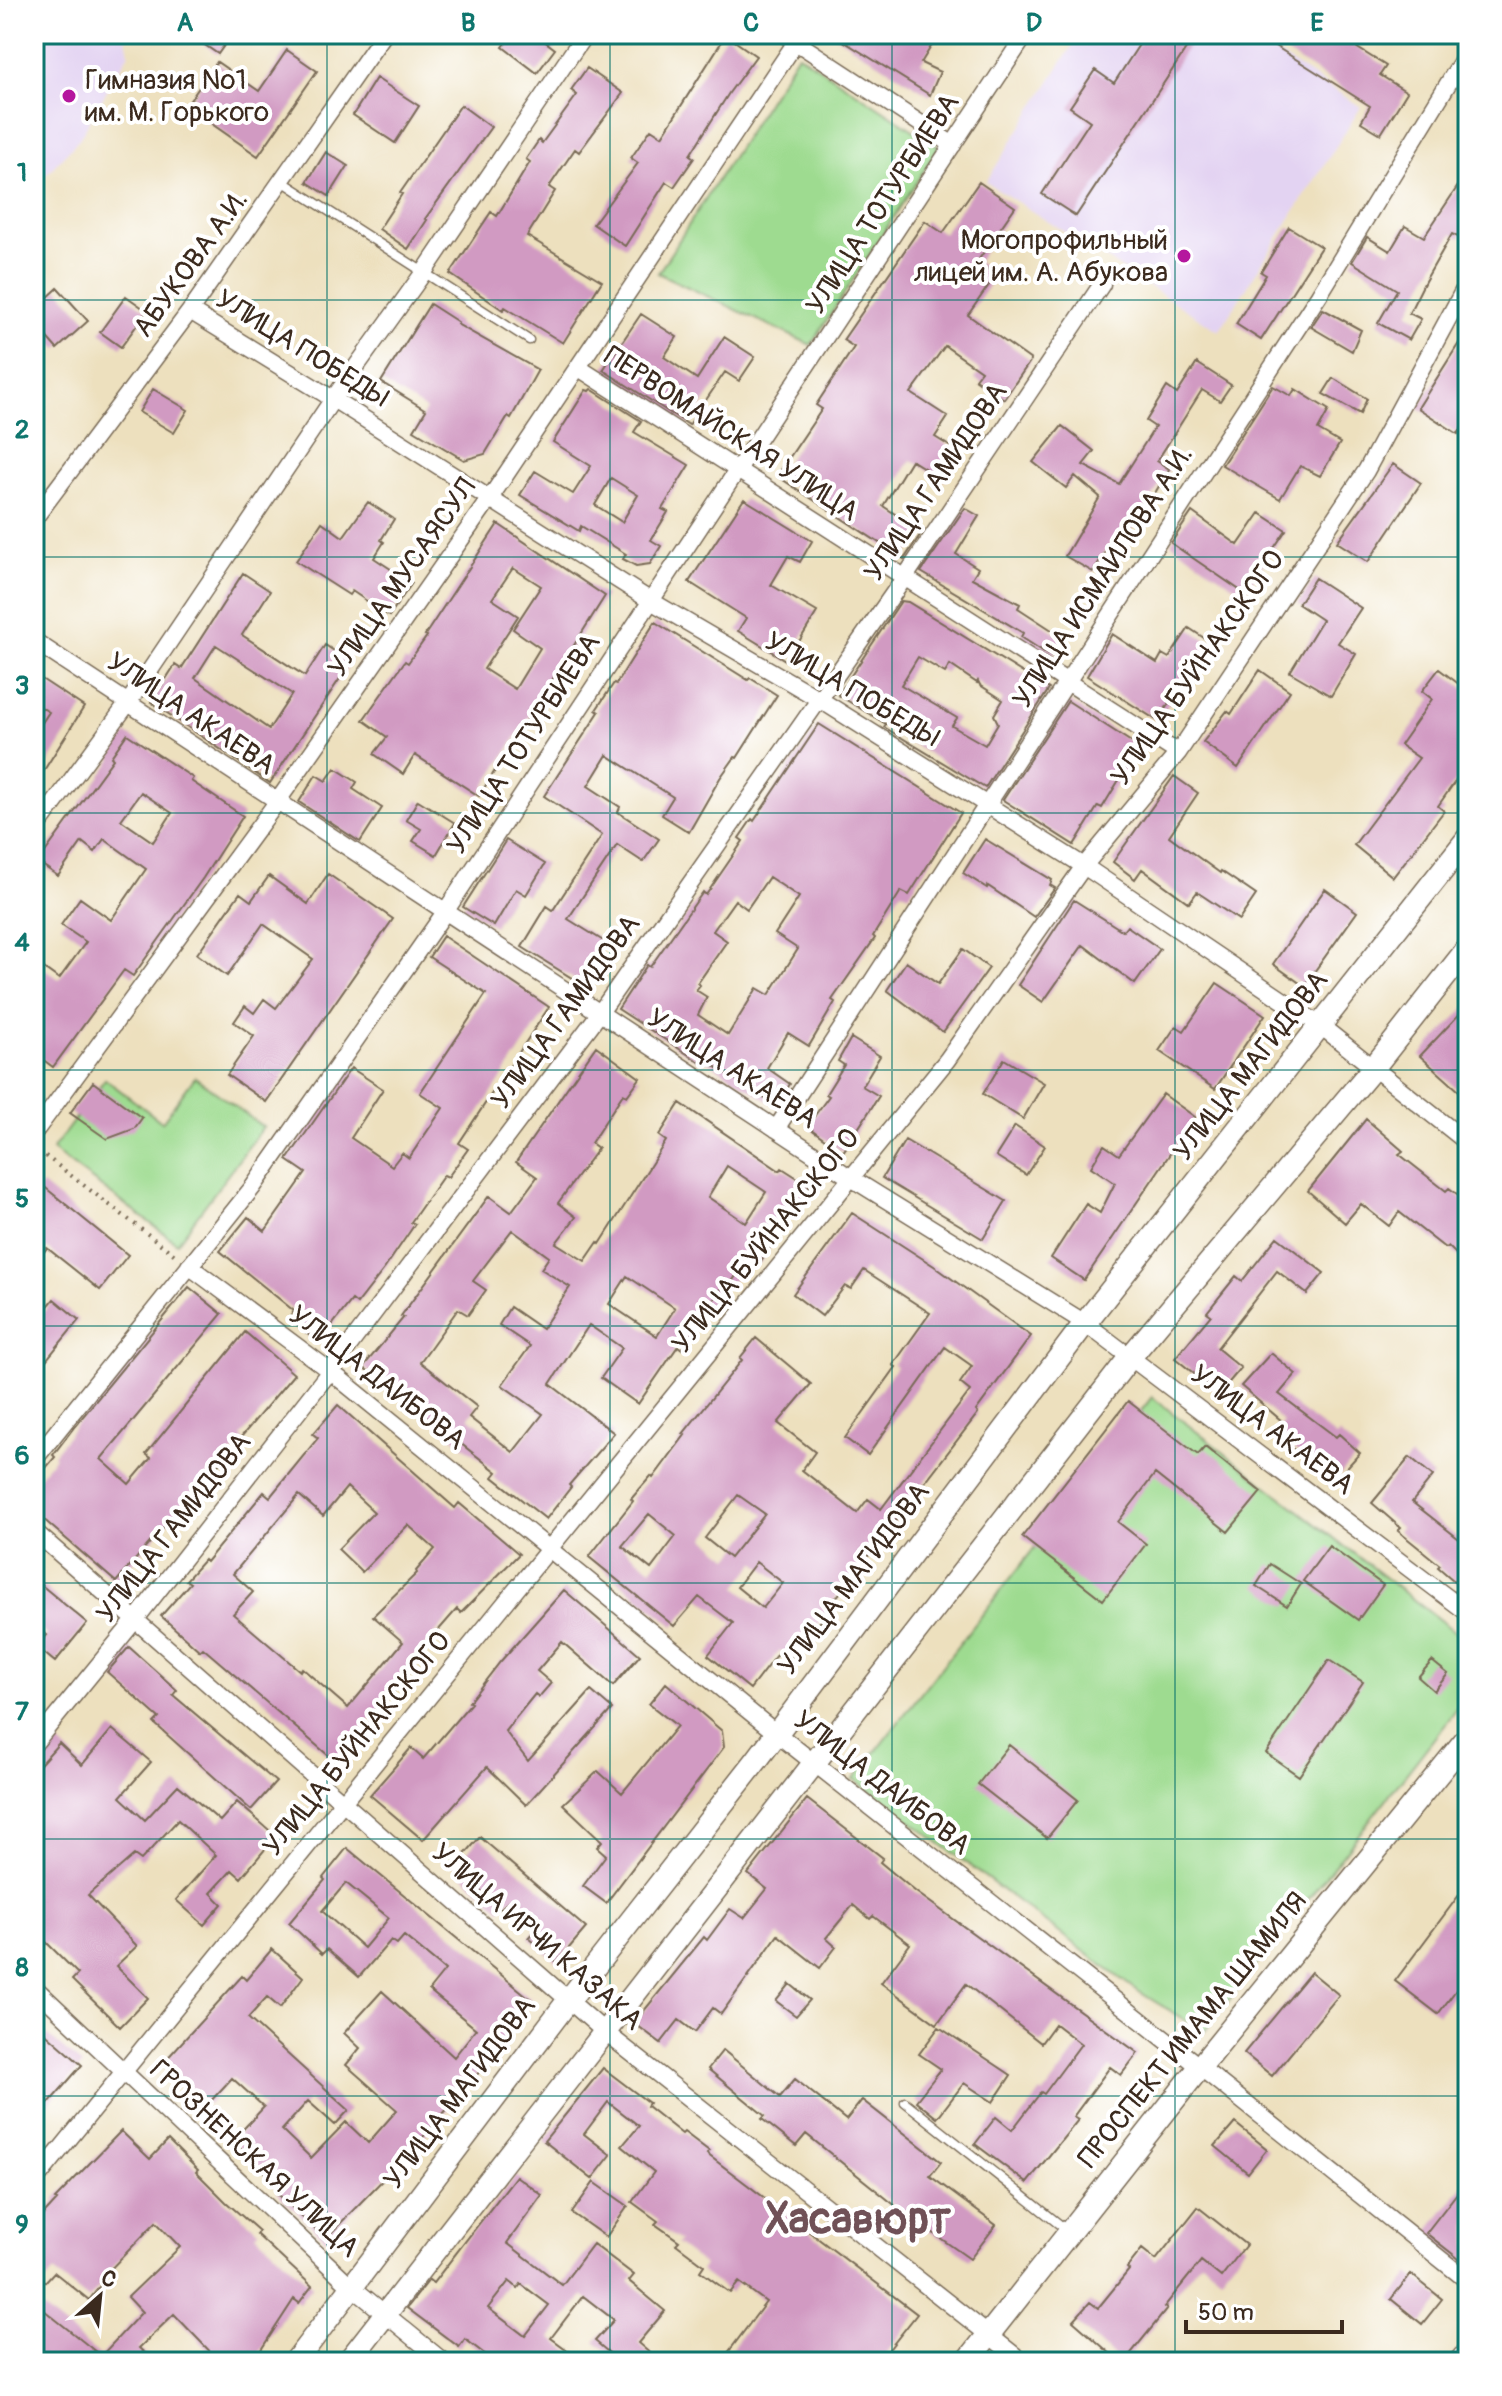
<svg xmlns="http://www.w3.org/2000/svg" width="1502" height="2396" viewBox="0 0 1502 2396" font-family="Pangolin,sans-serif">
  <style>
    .built { fill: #e3d3f2 }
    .green { fill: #9edb90; stroke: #6c8257; stroke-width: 2 }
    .building { fill: #d19ac2; fill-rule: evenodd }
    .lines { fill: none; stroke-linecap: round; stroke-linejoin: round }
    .lane-casing { stroke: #796a56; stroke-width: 11 }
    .street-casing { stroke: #796a56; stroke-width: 19 }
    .secondary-casing { stroke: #796a56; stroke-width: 25 }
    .path { stroke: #796a56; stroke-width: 4; stroke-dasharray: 2 6; stroke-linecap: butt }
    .lane { stroke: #fff; stroke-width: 8 }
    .street { stroke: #fff; stroke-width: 16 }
    .secondary { stroke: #fff; stroke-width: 22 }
    .grid { fill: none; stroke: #0f766e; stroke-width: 2; stroke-opacity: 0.55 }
    .poi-dot { fill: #b5179e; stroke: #fff; stroke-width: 3 }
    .labels { text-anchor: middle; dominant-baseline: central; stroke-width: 8; stroke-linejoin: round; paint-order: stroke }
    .poi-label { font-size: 28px; fill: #3b2a1e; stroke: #fff; text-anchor: start }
    .street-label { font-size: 28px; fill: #3b2a1e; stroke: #fff }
    .town-label { font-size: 44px; font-weight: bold; fill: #705157; stroke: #fff }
    .neatline { fill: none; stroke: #0f766e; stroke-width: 3 }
    .grid-label { font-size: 26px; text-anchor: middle; font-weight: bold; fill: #0f766e }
  </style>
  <rect width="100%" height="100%" fill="#fff"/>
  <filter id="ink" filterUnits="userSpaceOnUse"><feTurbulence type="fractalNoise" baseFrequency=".0125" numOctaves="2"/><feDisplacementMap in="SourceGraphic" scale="16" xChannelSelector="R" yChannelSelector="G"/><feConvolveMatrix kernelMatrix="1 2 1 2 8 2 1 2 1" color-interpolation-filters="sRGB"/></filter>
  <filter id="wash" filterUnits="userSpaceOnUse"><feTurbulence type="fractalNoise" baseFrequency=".006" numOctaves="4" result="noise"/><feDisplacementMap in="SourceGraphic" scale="32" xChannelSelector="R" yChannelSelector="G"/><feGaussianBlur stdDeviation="1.8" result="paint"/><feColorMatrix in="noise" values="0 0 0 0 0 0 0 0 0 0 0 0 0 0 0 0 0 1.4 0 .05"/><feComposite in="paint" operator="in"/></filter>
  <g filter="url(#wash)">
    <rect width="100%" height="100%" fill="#ede0be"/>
    <path class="built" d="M34 34H125L129 53 79 139 44 177 34 179Z
      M1080 34H1247L1361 107 1219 331 986 182Z"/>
    <path class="green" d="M798 54 939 147 811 345 658 273Z
      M195 1077 263 1127 177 1243 52 1150 105 1079 162 1122Z
      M1152 1397 1468 1642V1695L1204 2032 1133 1988 854 1779Z"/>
    <g id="blocks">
      <path class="building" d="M189 34H232L218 54Z
        M513 34H535L555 49 537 73 503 47Z
        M832 34H927L935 40 921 63 940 72 930 95Z
        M1146 34H1196L1076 216 1042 194 1090 121 1070 107 1095 70 1114 83Z
        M1256 34H1335L1386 66 1380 75 1407 92 1381 134 1361 122 1370 106Z
        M726 35 756 56 729 93 690 155 694 158 674 187 666 182 625 246 593 224 638 163 631 158 651 129 662 136Z
        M287 50 317 71 258 156 186 106 217 62 259 91Z
        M587 68 623 93 579 152 575 149 549 187 555 191 527 236 602 281 563 343 505 307 503 310 450 274 491 212 497 216 530 162 526 159 539 140 542 143 577 95 571 90Z
        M376 78 419 106 395 143 353 115Z
        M461 105 491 127 425 219 427 220 408 249 379 229 402 194 400 193Z
        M326 152 348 166 329 196 307 182Z
        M1468 171V225L1460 238 1452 234 1425 281 1409 313 1421 319 1409 340 1378 323 1397 290 1352 262 1367 237 1390 251 1405 226 1424 237Z
        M979 182 1015 207 977 262 996 275 968 315 1031 360 1004 399 975 379 981 371 945 346 911 393 948 417 935 437 962 454 945 481 911 460 883 506 922 532 904 559 777 476 822 409 816 405 854 347 843 340 925 221 943 233Z
        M1289 227 1321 247 1261 340 1236 324 1266 275 1261 272Z
        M58 288 88 321 57 349 34 323V310Z
        M126 296 147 311 121 347 100 332Z
        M430 304 458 322 457 324 538 370 511 418 508 416 485 454 464 460 414 430 426 410 381 382Z
        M1323 309 1361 330 1352 351 1311 327Z
        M641 314 677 337 664 357 697 379 724 337 755 357 739 381 725 372 689 425 603 370Z
        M1468 329V418L1458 434 1418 408Z
        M1197 363 1231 385 1220 401 1202 390 1157 461 1169 469 1148 505 1119 549 1110 544 1093 572 1065 556 1100 497 1075 476 1066 488 1033 462 1062 426 1094 451 1083 465 1119 484 1155 427 1146 421 1167 387 1177 394Z
        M1333 378 1367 399 1360 414 1323 394Z
        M1273 386 1291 396 1295 389 1329 410 1318 430 1340 443 1320 476 1300 466 1280 499 1222 465Z
        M153 389 188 410 174 433 139 412Z
        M591 389 641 421 634 432 689 465 662 509 668 512 651 540 661 546 650 564 636 566 623 559 626 554 581 526 579 531 520 495 535 471 573 494 591 466 553 442 586 390 589 391ZM611 478 638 495 622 522 595 505Z
        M1393 464 1421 483 1368 562 1337 542Z
        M744 499 812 541 800 562 788 556 771 585 817 612 787 661 738 631 746 618 689 582Z
        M368 502 394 519 381 540 384 542 374 558 412 583 389 616 352 591 349 595 296 561 322 522 343 537Z
        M965 508 979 516 956 554 978 568 972 578 1020 604 1018 608 1064 638 1052 657 1021 637 1023 633 921 572Z
        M1192 512 1238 545 1260 513 1286 530 1244 593 1171 543Z
        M498 524 605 596 479 796 415 755 403 774 374 754 387 737 363 720 405 661 408 663 427 636 425 635ZM513 568 541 586 513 629 540 648 515 689 484 669 518 616 492 599Z
        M243 573 270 591 242 635 305 676 325 645 351 662 270 783 151 702 175 665 181 669ZM216 645 292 694 269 729 195 678Z
        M1315 578 1361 608 1338 643 1356 654 1331 696 1290 672 1322 620 1298 604Z
        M901 601 908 602 1049 689 985 788 884 727 886 724 838 695ZM918 657 945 673 950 665 977 683 978 681 980 685 1003 700 994 715 998 723 985 745 952 726 957 718 901 685Z
        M655 622 748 680 750 678 777 695 737 758 735 757 720 778 689 832 662 815 673 797 607 755 588 786 620 807 618 812 659 839 643 862 617 845 568 919 605 942 580 983 522 947 547 906 553 910 602 835 544 796 599 712 596 710 614 683 616 684Z
        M1189 628 1210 642 1194 667 1192 665 1158 721 1087 676 1112 634 1157 663 1162 654 1169 658Z
        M1439 669 1468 691V722L1461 732 1468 737V763L1438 806 1444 811 1393 877 1354 845 1419 758 1400 745 1432 699 1422 691Z
        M1260 670 1290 691 1238 768 1203 742 1227 711 1231 714Z
        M34 674 84 707 34 786V735L49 712 34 703Z
        M1068 701 1139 747 1102 808 1098 806 1074 845 1003 800Z
        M819 724 961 813 909 895 901 891 873 936 875 938 832 1000 835 1002 809 1046 788 1033 767 1068 790 1084 776 1106 704 1059 701 1063 618 1009 647 965 650 967 703 892 706 895 743 841 739 838 752 819 754 821ZM769 877 799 897 775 934 798 949 769 995 757 988 728 1035 698 1015 707 997 696 990 700 985 698 983 727 941 713 931 735 900 747 909Z
        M127 734 193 778 191 781 243 816 203 878 133 976 124 970 53 1067 34 1053V961L59 979 86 942 61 925 80 898 111 920 146 869 104 839 95 852 82 842 58 876 38 862 113 759 111 757ZM141 792 172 813 153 842 121 820Z
        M335 768 357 782 353 789 382 808 360 842 299 802 316 775 326 781Z
        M1174 776 1198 793 1169 836 1220 873 1221 871 1256 895 1239 920 1197 892 1189 903 1142 869 1135 879 1113 862Z
        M418 800 455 823 436 855 413 841 421 829 406 820Z
        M985 839 1052 880 1050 885 1055 888 1034 917 988 886 987 888 963 873Z
        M506 840 545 864 526 895 516 889 494 926 463 907Z
        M328 874 393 919 266 1102 227 1075 254 1036 234 1022 245 1006 254 1013 264 999 276 1008 313 959 263 924 227 976 197 954 240 893 251 901 269 876 308 904Z
        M1325 889 1357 912 1304 986 1273 964Z
        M1074 900 1123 931 1127 926 1160 949 1135 984 1083 945 1043 1002 1018 985Z
        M443 936 549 1007 459 1143 468 1149 448 1177 444 1175 411 1222 415 1224 385 1268 357 1304 352 1300 318 1343 289 1318 294 1311 220 1251 248 1217 265 1231 306 1173 287 1160 351 1068 383 1089 351 1138 392 1166 402 1153 409 1158 443 1108 420 1093 486 994 429 957Z
        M963 949 989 968 943 1032 887 990 906 962 938 984Z
        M1217 983 1265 1015 1215 1089 1159 1051 1176 1026 1184 1031Z
        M1468 1005V1099L1420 1056Z
        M851 1038 880 1056 862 1086 879 1096 843 1152 807 1126 829 1096 826 1094 844 1065 838 1061Z
        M596 1046 640 1078 627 1096 623 1094 591 1143 598 1148 558 1203 576 1217 556 1243 585 1261 598 1242 600 1244 666 1141 659 1136 680 1103 780 1171 782 1168 810 1186 759 1264 748 1257 730 1285 725 1282 682 1349 678 1346 638 1404 601 1378 622 1348 589 1325 550 1384 614 1433 569 1485 571 1487 546 1519 493 1477 497 1472 363 1367 404 1317 401 1316 489 1196 511 1212 537 1177 516 1162ZM727 1166 766 1192 746 1223 708 1197ZM512 1230 549 1257 541 1269 570 1287 542 1329 510 1307 499 1325 530 1346 502 1385 543 1414 513 1452 469 1417 477 1407 420 1362 458 1309 468 1315 486 1290 473 1281ZM627 1276 675 1308 657 1336 609 1304Z
        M1004 1059 1044 1083 1023 1119 983 1094Z
        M93 1082 142 1118 134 1129 107 1139 70 1113Z
        M1163 1094 1195 1117 1084 1280 1051 1258 1086 1204 1100 1213 1115 1183 1091 1167 1104 1145 1119 1155Z
        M1366 1119 1403 1151 1399 1154 1446 1191 1449 1188 1468 1202V1266L1448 1246 1445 1248 1399 1212 1389 1226 1361 1204 1345 1223 1308 1191Z
        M1015 1126 1045 1146 1026 1175 996 1156Z
        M905 1140 1006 1201 983 1239 882 1178Z
        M42 1185 128 1255 100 1290 47 1248 34 1264V1194Z
        M852 1213 934 1266 1031 1336 976 1411 978 1413 833 1602 835 1604 790 1658 780 1650 750 1689 708 1655 733 1623 699 1597 674 1626 589 1557 633 1501 631 1499 651 1476 653 1478 685 1435 683 1434 742 1360 740 1358 756 1338 811 1384 778 1423 815 1452 802 1470 857 1513 868 1499 881 1509 970 1391 960 1383 972 1366 945 1347 868 1455 845 1438 896 1367 893 1365 930 1313 864 1270 851 1289 845 1286 822 1316 793 1294ZM738 1495 765 1514 730 1558 705 1538ZM649 1514 676 1536 651 1569 622 1546ZM756 1562 783 1583 763 1608 737 1587Z
        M1277 1237 1324 1273 1307 1294 1277 1271 1217 1348 1241 1368 1219 1394 1175 1358 1211 1315 1207 1312 1236 1276 1242 1281Z
        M189 1287 222 1314 101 1459 129 1484 151 1458 146 1454 245 1332 294 1374 241 1437 244 1440 228 1459 225 1456 116 1582 34 1511V1482L55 1457 53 1455 75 1426Z
        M54 1299 79 1320 34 1375V1323Z
        M1271 1353 1296 1374 1279 1394 1336 1437 1339 1434 1360 1453 1330 1486 1309 1467 1312 1464 1274 1434 1283 1422 1241 1386Z
        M1128 1401 1198 1455 1205 1447 1261 1492 1228 1532 1155 1474 1118 1522 1146 1544 1103 1600 1022 1537Z
        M338 1405 455 1508 459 1503 519 1554 461 1613 457 1609 409 1664 413 1668 336 1762 203 1648 200 1651 161 1616 190 1583 186 1580 204 1560 206 1562 264 1492 270 1497 318 1438 313 1434ZM347 1487 374 1512 338 1549 362 1572 408 1525 435 1549 416 1571 417 1573 373 1616 403 1642 348 1708 302 1668 300 1671 233 1614 253 1592 233 1574 299 1495 323 1516Z
        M1410 1457 1433 1476 1412 1502 1468 1546V1593L1438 1567 1440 1565 1398 1531 1401 1528 1372 1503Z
        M1329 1546 1383 1585 1358 1620 1303 1581Z
        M1270 1564 1301 1584 1287 1606 1256 1586Z
        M34 1579 87 1623 55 1662 37 1647 47 1635 34 1624Z
        M564 1590 640 1655 613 1686 562 1642 537 1671 551 1683 539 1697 535 1694 505 1731 528 1761 591 1691 612 1709 526 1805 487 1767 423 1840 370 1795 411 1748 423 1759 471 1703 469 1702 500 1662Z
        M129 1647 177 1690 173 1695 276 1782 251 1810 154 1723 159 1718 107 1672Z
        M1329 1660 1363 1682 1299 1776 1266 1753Z
        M1432 1661 1448 1674 1434 1691 1418 1677Z
        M666 1683 722 1731 724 1747 606 1903 583 1886 606 1855 597 1847 602 1841 563 1804 598 1771 622 1793 677 1726 649 1704Z
        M112 1729 151 1762 120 1797 145 1820 178 1785 220 1821 237 1802 276 1836 241 1878 232 1870 211 1893 222 1904 204 1925 176 1900 216 1855 178 1820 141 1860 134 1855 88 1895 137 1946 116 1966 148 1998 120 2027 72 1980 78 1974 46 1942 34 1953V1771L59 1743 82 1765Z
        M1009 1745 1078 1800 1047 1838 978 1784Z
        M807 1799 883 1858 880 1862 916 1892 1138 2053 1121 2075 1110 2067 1073 2117 1078 2120 1027 2183 975 2144 996 2117 1012 2130 1041 2092 1044 2094 1081 2044 1055 2024 1041 2043 966 1984 937 2024 881 1983 910 1944 873 1916 870 1919 853 1905 826 1938 836 1947 820 1968 778 1935 721 2014 713 2008 695 2032 679 2020 661 2043 634 2023 704 1937 707 1940 730 1909 744 1918 767 1889 748 1874Z
        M480 1837 586 1928 557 1962 529 1938 540 1925 511 1899 500 1909 454 1867Z
        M347 1848 533 2001 476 2076 409 2153 325 2239 277 2193 282 2188 232 2141 264 2107 232 2078 208 2104 163 2063 242 1976 246 1980 272 1949 303 1977 280 2008 267 1997 248 2018 349 2110 335 2125 308 2101 282 2130 311 2158 346 2122 368 2143 397 2110 346 2065 360 2048 344 2033 382 1991 454 2057 476 2029 429 1990 445 1970 404 1936 397 1944 391 1940 359 1977 327 1949 322 1954 289 1923 325 1880 323 1878ZM346 1883 389 1918 364 1948 322 1911Z
        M1468 1883V1974L1438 2014 1395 1981Z
        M1311 1972 1339 1995 1272 2076 1244 2053Z
        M790 1984 810 2000 796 2016 776 2001Z
        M34 2023 82 2065 34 2120Z
        M939 2027 1011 2075 993 2102 964 2083 937 2118 916 2101 941 2069 919 2054Z
        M723 2050 780 2097 795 2079 846 2120 862 2100 941 2162 930 2176 996 2225 970 2259 902 2211 806 2134 796 2146 762 2119 765 2116 708 2069Z
        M603 2068 649 2103 647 2106 682 2134 684 2132 709 2151 707 2154 917 2314 879 2362H721L766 2302 739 2282 730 2293 700 2271 704 2265 676 2244 679 2241 655 2224 658 2221 632 2202 654 2172 622 2146 639 2126 608 2102 584 2134 611 2155 592 2179 544 2141Z
        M1235 2123 1267 2149 1248 2173 1215 2146Z
        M121 2131 150 2159 168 2140 198 2170 196 2172 226 2202 259 2231 256 2234 312 2286 299 2303 294 2299 253 2362H220L174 2314 139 2348 155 2362H34V2302L101 2356 142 2312 128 2297 180 2247 156 2222 100 2280 103 2282 89 2300 54 2272 45 2282 34 2272V2225L57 2200 55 2199Z
        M516 2176 542 2195 507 2243 562 2285 593 2244 634 2275 629 2281 665 2311 638 2343 660 2362H620L595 2341 614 2320 583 2296 551 2338 570 2352 563 2362H495L465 2339 459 2347 407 2308 429 2280 433 2283ZM509 2281 518 2288 521 2284 549 2305 525 2336 488 2308Z
        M1468 2179V2266L1426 2233Z
        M594 2182 628 2206 606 2237 572 2213Z
        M1198 2207 1246 2245 1221 2277 1201 2261 1164 2307 1167 2309 1124 2362H1120L1073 2321 1090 2302 1098 2308 1129 2270 1127 2268 1142 2249 1156 2260Z
        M1411 2274 1442 2299 1422 2324 1391 2299Z"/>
    </g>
  </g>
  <g filter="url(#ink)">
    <use href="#blocks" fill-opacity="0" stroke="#796a56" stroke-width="2"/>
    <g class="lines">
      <defs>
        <path id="lane" d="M282 181 529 340
          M905 2102 1069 2232"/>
        <path id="street" d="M784 34 953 145
          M190 311 333 399 651 601 819 699 1084 866 1321 1026 1468 1143
          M579 368 1178 753
          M34 519 190 311 384 34
          M34 641 851 1178 1085 1323 1468 1613
          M34 831 128 703 333 399 424 272 585 34
          M776 1129 1319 295 1468 51
          M34 1133 277 802 490 498 796 42
          M189 1266 330 1371 776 1733 1200 2067 1468 2281
          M34 1460 253 1187 445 912 1026 34
          M34 1531 606 2033 1023 2362
          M34 1744 136 1619 330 1371 599 1014 905 577 1102 284
          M34 1987 352 2287 444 2362
          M34 2182 947 1060 1084 866 1178 753 1366 471 1468 282
          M1456 2362 1468 2348"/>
        <path id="secondary" d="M295 2362 568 2001 756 1761 1085 1323 1468 838
          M348 2362 1131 1356 1374 1067 1468 948
          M967 2362 1200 2067 1468 1737"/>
      </defs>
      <use href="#lane" class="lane-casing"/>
      <use href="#street" class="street-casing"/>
      <use href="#secondary" class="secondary-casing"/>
      <path class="path" d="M39 1151 175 1255"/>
      <use href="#lane" class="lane"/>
      <use href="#street" class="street"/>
      <use href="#secondary" class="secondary"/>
    </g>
  </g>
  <path class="grid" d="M327 34V2362M610 34V2362M892 34V2362M1175 34V2362M34 300H1468M34 557H1468M34 813H1468M34 1070H1468M34 1326H1468M34 1583H1468M34 1839H1468M34 2096H1468"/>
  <g class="poi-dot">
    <circle cx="69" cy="96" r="8"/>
    <circle cx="1184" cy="256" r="8"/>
  </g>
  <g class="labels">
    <g class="poi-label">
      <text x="85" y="80">Гимназия №1<tspan x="85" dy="32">им. М. Горького</tspan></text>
      <text x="1168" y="240" text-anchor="end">Могопрофильный<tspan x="1168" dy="32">лицей им. А. Абукова</tspan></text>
    </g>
    <g class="street-label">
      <text transform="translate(883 204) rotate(-57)">УЛИЦА ТОТУРБИЕВА</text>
      <text transform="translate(191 264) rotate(-54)">АБУКОВА А.И.</text>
      <text transform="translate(302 349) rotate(32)">УЛИЦА ПОБЕДЫ</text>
      <text transform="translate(731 434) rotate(33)">ПЕРВОМАЙСКАЯ УЛИЦА</text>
      <text transform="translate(936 482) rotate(-56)">УЛИЦА ГАМИДОВА</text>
      <text transform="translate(1103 577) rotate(-57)">УЛИЦА ИСМАИЛОВА А.И.</text>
      <text transform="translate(402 578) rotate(-55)">УЛИЦА МУСАЯСУЛ</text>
      <text transform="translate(1198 668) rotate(-55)">УЛИЦА БУЙНАКСКОГО</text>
      <text transform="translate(852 690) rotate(31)">УЛИЦА ПОБЕДЫ</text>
      <text transform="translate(191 714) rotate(34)">УЛИЦА АКАЕВА</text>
      <text transform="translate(524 744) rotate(-57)">УЛИЦА ТОТУРБИЕВА</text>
      <text transform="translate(566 1012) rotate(-54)">УЛИЦА ГАМИДОВА</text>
      <text transform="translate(1251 1066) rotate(-52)">УЛИЦА МАГИДОВА</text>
      <text transform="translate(732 1069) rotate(33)">УЛИЦА АКАЕВА</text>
      <text transform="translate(766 1241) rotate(-51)">УЛИЦА БУЙНАКСКОГО</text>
      <text transform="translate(377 1378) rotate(38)">УЛИЦА ДАИБОВА</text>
      <text transform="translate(1272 1430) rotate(37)">УЛИЦА АКАЕВА</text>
      <text transform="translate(174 1528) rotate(-52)">УЛИЦА ГАМИДОВА</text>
      <text transform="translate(854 1579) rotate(-53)">УЛИЦА МАГИДОВА</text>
      <text transform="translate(357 1744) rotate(-51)">УЛИЦА БУЙНАКСКОГО</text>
      <text transform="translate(882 1783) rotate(38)">УЛИЦА ДАИБОВА</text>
      <text transform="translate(537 1937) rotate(41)">УЛИЦА ИРЧИ КАЗАКА</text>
      <text transform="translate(1193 2030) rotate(-51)">ПРОСПЕКТ ИМАМА ШАМИЛЯ</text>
      <text transform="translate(460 2093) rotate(-53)">УЛИЦА МАГИДОВА</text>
      <text transform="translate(254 2159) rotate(43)">ГРОЗНЕНСКАЯ УЛИЦА</text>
    </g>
    <g class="town-label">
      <text x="858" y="2219">Хасавюрт</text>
    </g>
  </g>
  <rect width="1502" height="2396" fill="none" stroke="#fff" stroke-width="88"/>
  <g transform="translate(100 2296) rotate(27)" stroke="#ffffff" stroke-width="6" paint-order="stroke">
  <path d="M0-6L14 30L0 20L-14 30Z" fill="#3b2a1e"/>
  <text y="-12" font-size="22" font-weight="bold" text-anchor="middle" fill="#3b2a1e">С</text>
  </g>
  <path d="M1186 2320v12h156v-12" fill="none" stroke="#3b2a1e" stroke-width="4"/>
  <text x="1198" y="2320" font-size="24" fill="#3b2a1e" stroke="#ffffff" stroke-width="6" paint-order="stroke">50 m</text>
  <rect x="44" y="44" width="1414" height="2308" class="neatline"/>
  <g class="grid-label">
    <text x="185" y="31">A</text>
    <text x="468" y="31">B</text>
    <text x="751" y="31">C</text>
    <text x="1034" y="31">D</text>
    <text x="1317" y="31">E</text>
    <text x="22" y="181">1</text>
    <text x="22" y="438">2</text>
    <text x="22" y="694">3</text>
    <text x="22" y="951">4</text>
    <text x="22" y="1207">5</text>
    <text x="22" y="1464">6</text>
    <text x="22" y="1720">7</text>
    <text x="22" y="1976">8</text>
    <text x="22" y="2233">9</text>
  </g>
</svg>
